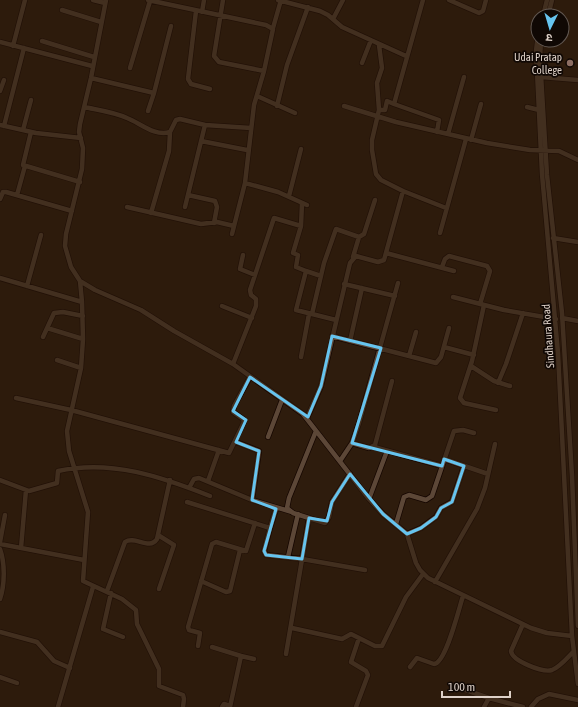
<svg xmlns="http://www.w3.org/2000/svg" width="578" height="707" viewBox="0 0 578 707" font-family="'Asap Condensed','Noto Sans Devanagari',sans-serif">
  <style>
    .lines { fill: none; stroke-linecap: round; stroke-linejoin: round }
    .minor-casing { stroke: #150600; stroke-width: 6 }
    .minor { stroke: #5c4737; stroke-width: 4.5 }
    .marked { fill: none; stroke: #66c4ef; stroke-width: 3; stroke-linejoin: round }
    .education-dot { fill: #8d6e63; stroke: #100804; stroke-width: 1.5 }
    .labels { text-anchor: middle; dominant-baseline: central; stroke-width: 3.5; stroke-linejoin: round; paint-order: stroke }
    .poi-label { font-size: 11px; fill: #ded1c8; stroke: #100804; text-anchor: end }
    .street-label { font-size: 11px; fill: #ded1c8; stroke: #100804 }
  </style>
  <rect width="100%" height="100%" fill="#2e1c0d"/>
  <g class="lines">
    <defs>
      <path id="minor" d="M93 0 105 3
        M106 0 91 78 80 124 79 132 83 148 82 169 66 234 65 246 71 267 80 281 95 290 141 310 174 331 233 364 303 414 369 499 383 514 407 534 416 563 420 570 428 578 531 628 547 633 572 636
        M148 0 266 25 273 29 264 71 254 105 245 183 232 234
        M223 0 214 56 219 62 264 71
        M278 0 320 11 328 15 342 27 406 56
        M423 0 394 104 439 120 437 132
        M449 0 479 13 483 11 486 0
        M62 10 101 22
        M196 11 188 79 191 84 210 89
        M202 12 204 0
        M543 16 547 0
        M548 16 552 0
        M333 19 343 0
        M273 28 281 0
        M538 35 536 51 542 174 558 353 572 636 578 684
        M541 40 540 58 547 175 562 313 572 476 578 626
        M42 41 94 57
        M0 42 92 66
        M379 45 382 68 377 83 379 110 372 140V150L376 174 381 180 403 191 446 208
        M13 46 25 0
        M362 63 371 40
        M130 68 150 1
        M541 77 578 80
        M91 78 154 93
        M0 91 4 80
        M257 96 295 113
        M277 106 287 65 308 7
        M344 106 396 122 487 143 530 150 559 151 578 160
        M84 107C98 110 114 112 127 118 140 123 155 137 170 132L176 120 180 119 205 125 251 128
        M527 107 539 110
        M379 110H385L387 101 394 104
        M148 111 154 93 171 26
        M0 125 36 133 81 138
        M4 126 24 48
        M23 130 31 100
        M31 132 23 165 80 182
        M448 134 464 77
        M471 140 481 104
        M201 141 247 150
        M245 183 278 192 307 205
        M17 195 25 166
        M188 195 215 201 217 207 214 223
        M289 196 301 149
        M0 199 3 192H6L72 211
        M127 207 201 224 217 222 234 226
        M185 207 205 125
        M151 213 169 151 170 132
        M301 226 302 203
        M440 233 466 139
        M553 238 578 242
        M386 253 454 271
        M243 255 240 269 255 275
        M353 257 359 237 364 234 375 200
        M442 267 445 259 449 256 487 266 490 271 480 304
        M306 271 321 276
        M0 278 82 302
        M80 281 82 302 83 339 81 368 67 431 69 451 88 512 83 581 122 599 136 610 137 624 159 669V686L183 695 184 699 183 707
        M344 284 395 296
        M27 286 41 235
        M453 297 504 310 556 319
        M484 305 472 361 460 398 464 403 496 410
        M222 306 252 318
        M312 314 324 263 336 229 359 237
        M562 318 578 321
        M47 328 83 339
        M332 336 436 363 441 357 449 328
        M43 337 54 313 63 312 83 316
        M350 341 362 288
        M444 347 474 355
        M409 356 416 332
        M301 357 309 314
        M57 360 81 368
        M233 364 256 306V299L251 295 250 290 274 218 301 226 293 253 298 255 296 267 306 271 296 310 336 320
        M471 366 494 381 510 386
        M498 383 506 364 523 313
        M16 398 71 410 229 453 244 422 243 419 233 412 234 406 250 377
        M307 418 321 386 350 263 356 256 378 262 384 260 403 191
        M316 431 289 498 287 508 293 513 325 523 329 517 332 502 350 474
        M268 437 282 400
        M236 442 259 451 252 500
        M352 443 369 448 375 445 392 381
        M374 447 442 466
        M444 459 488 474
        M340 461 352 443 359 423 398 283
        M0 480 29 491 57 483 58 471C111 459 162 477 210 496
        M208 481 219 450
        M189 488 194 479 199 478 252 500 292 512
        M369 499 387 451
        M187 502 270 528 264 551 266 555 302 559 365 570
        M396 524 404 497 409 495 426 500 432 496 454 431 463 430 474 433
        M270 528 276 509
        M407 534 421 528 436 517 441 508 452 502 464 466
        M158 535 174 545 159 589
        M0 542 5 515
        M0 544 84 560
        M21 548 26 490
        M0 549C5 563 5 584 0 599
        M288 557 298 514
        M201 581 226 592 230 591 240 550
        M435 582 477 509 485 488 495 444
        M107 591 125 542C135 535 149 551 157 539L170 480
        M111 593 103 629 123 637
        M523 624 511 651C512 661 543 673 552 670 560 667 568 657 574 651
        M292 628 342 639 351 634 375 646H382L406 597 423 574
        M0 632 37 642 54 661 70 668
        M198 646 200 633 189 630 188 627 212 544 216 542 246 551 255 523
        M212 647 241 656 230 707
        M286 654 309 518
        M241 656 254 659
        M410 667 417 658 434 664C446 663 459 608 463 596
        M0 677 17 683
        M451 685 489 698
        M58 707 93 587
        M222 707 224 704 230 706
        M356 707 368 675 366 671 351 662 359 638
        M484 707 489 698 523 707
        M531 707 538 699 549 694 578 700"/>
    </defs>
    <use href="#minor" class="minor-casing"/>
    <use href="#minor" class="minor"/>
  </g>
  <path d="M0 0H578V707H0ZM332 336 381 348 352 443 442 466 444 459 464 466 452 502 441 508 436 517 421 528 407 534 383 514 350 474 332 502 327 521 309 518 302 559 266 555 264 551 276 509 252 500 259 451 236 442 246 420 233 411 250 377 308 417 321 386Z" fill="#2e1c0d" fill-opacity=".55" fill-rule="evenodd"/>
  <path class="marked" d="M332 336 381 348 352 443 442 466 444 459 464 466 452 502 441 508 436 517 421 528 407 534 383 514 350 474 332 502 327 521 309 518 302 559 266 555 264 551 276 509 252 500 259 451 236 442 246 420 233 411 250 377 308 417 321 386Z"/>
  <circle class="education-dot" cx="570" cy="63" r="4"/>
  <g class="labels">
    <g class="poi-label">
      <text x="562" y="57">Udai Pratap<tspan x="562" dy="13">College</tspan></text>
    </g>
    <g class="street-label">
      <text transform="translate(548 336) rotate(-94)">Sindhaura Road</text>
    </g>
  </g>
  <g transform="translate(550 28) rotate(185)"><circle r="19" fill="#100804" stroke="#625852"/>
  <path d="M0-3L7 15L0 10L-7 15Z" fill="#66c4ef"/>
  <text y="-6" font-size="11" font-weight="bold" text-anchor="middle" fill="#ded1c8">उ</text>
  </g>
  <path d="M442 691v6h68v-6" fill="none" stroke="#ded1c8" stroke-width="2"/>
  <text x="448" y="691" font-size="12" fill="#ded1c8" stroke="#100804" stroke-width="3" paint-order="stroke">100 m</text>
</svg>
